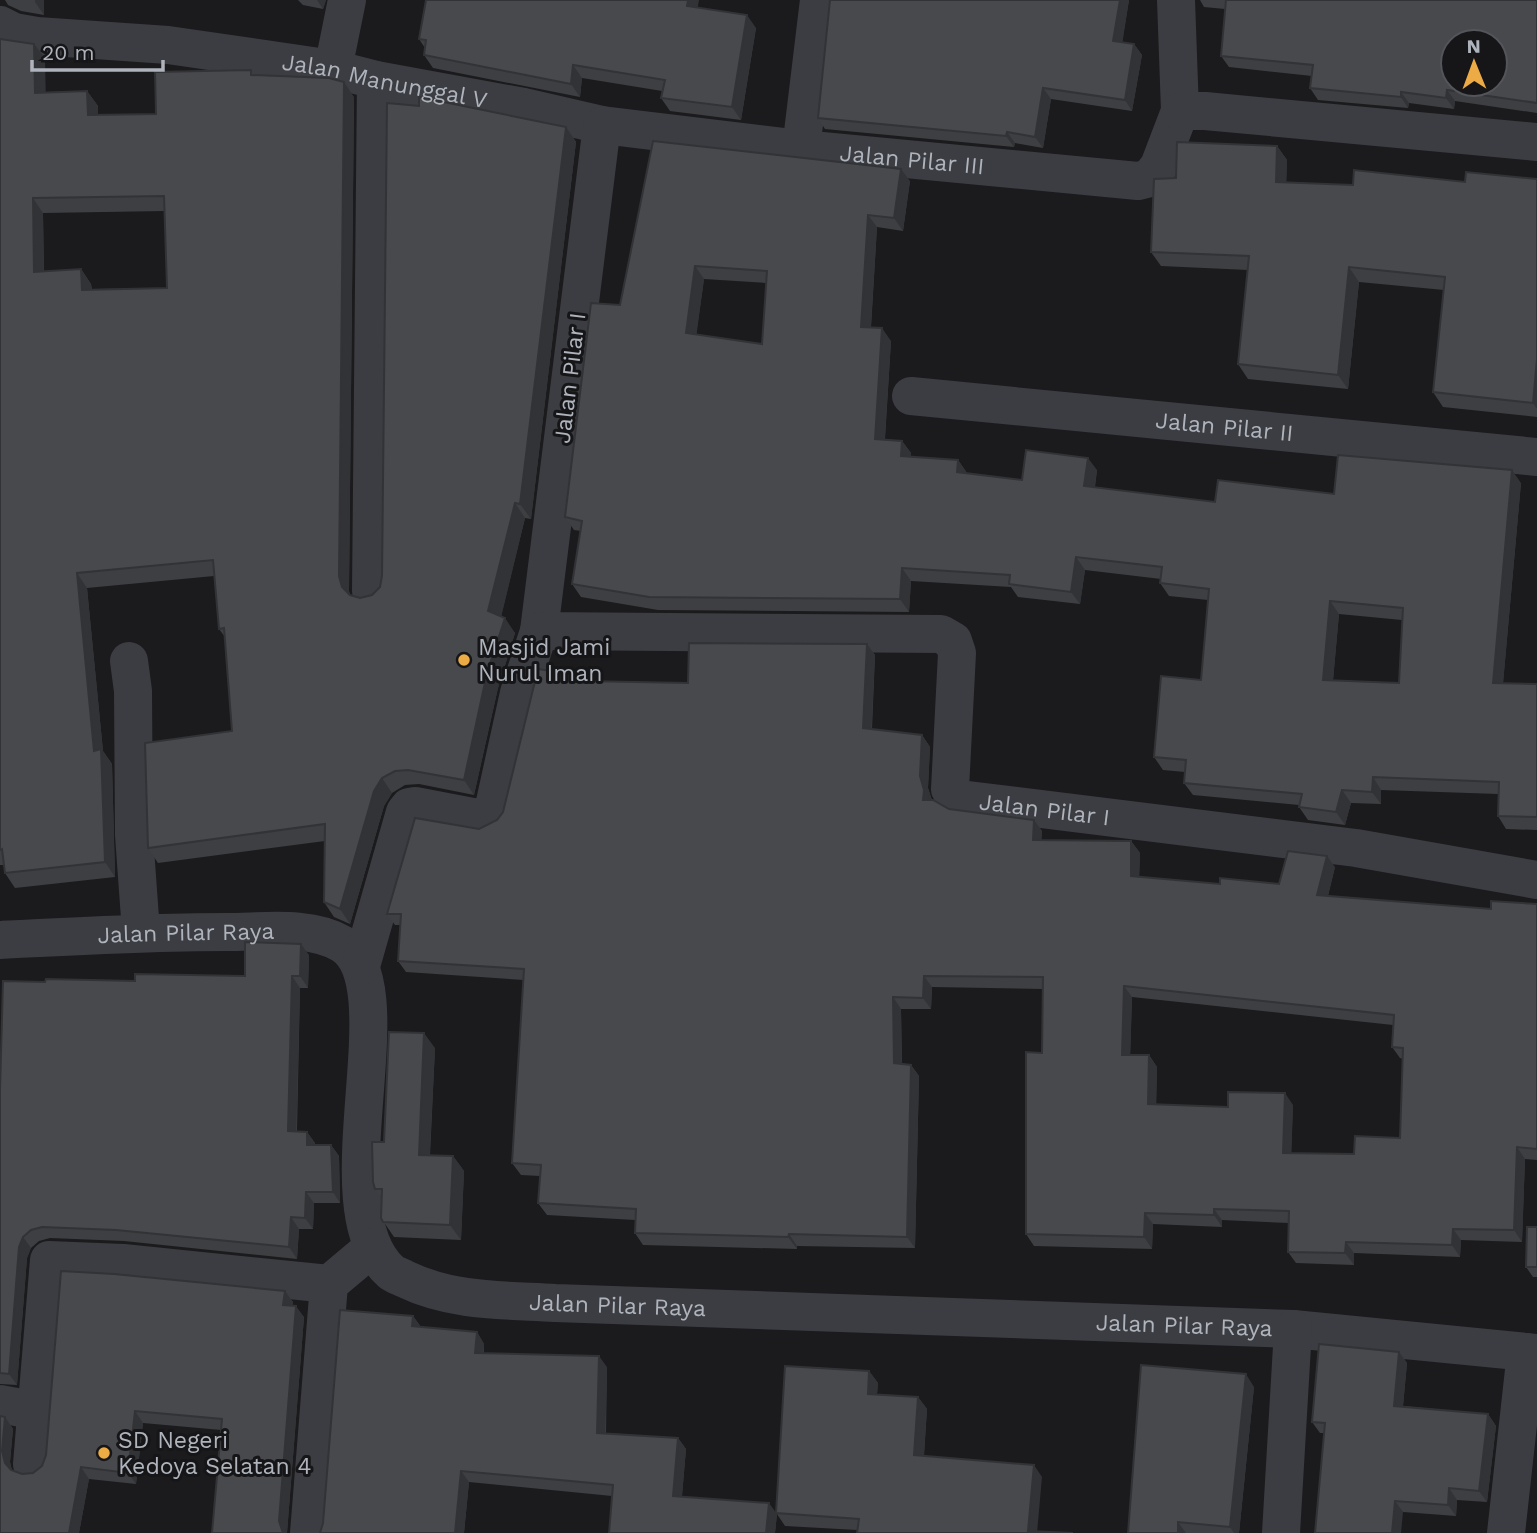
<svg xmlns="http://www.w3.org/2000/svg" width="1537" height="1533" viewBox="0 0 1537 1533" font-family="'Work Sans',sans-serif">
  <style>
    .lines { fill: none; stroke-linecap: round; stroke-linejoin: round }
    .minor { stroke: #3c3d42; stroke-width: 38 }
    .wall { fill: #3e3f42; fill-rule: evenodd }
    .shaded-wall { fill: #323336 }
    .building { fill: #48494d; stroke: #323336; stroke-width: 2; fill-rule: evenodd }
    .poi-dot { fill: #ecab44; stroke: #161618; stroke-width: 2.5 }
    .labels { text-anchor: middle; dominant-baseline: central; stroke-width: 6; stroke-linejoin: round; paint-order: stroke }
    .street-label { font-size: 23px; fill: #aeb3bc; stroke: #161618 }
    .poi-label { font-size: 23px; fill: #aeb3bc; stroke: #161618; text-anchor: start }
  </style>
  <rect width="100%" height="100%" fill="#1b1b1d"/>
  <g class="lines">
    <g class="minor">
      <path id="s1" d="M0 25 14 32 37 36 168 45 333 69 376 80 524 107 602 125 801 149 1138 181 1150 178 1159 166 1180 111 1176 0"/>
      <path d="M333 69 347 0"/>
      <path d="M1180 111H1205L1537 142"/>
      <path id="s2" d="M602 125 539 631 941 634 953 641 957 653 950 789 960 799 1356 848 1537 880"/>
      <path d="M801 149 819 0"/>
      <path id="s3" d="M911 396 1537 457"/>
      <path d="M371 591 376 80"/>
      <path d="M129 661 133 691 134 835 141 932"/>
      <path id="s4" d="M0 940C76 936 151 932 227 932 263 932 310 925 342 944 409 985 318 1208 391 1272 395 1275 401 1277 405 1279 452 1302 505 1300 555 1303L1293 1329 1537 1353"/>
      <path d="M361 966 405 812 409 807 415 806 483 819 488 818 493 811 519 693 539 631"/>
      <path d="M0 1404 37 1411"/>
      <path d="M32 1464 49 1260 123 1263 329 1284"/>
      <path d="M309 1533 329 1284 373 1247"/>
      <path d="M1281 1533 1293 1329"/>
      <path d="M1506 1533 1526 1352"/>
    </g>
  </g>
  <path class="wall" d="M5 0H44V15L21 11 8 5Z
    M298 0H326L323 9 303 5Z
    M830 0H1129L1122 42 1134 44 1142 55 1132 111 1051 99 1043 148 1015 143 1014 147 825 129 818 118Z
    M1200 0H1537V113L1455 101 1454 109 1409 103 1408 108 1318 100 1310 88 1312 76 1229 67 1221 56 1225 9 1204 7Z
    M698 7 756 28 741 120 670 111 661 98 662 91 582 78 580 97 433 68 424 55 425 48 419 39Z
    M0 39 45 58V92L87 91 98 106V115L156 114 251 70 254 75 354 97 349 591 350 595 360 598 372 595 380 587 566 127 576 142 531 519 525 518 501 616 515 633 498 688 474 795 419 784 405 785 392 793 384 806 350 924 334 917 324 902 325 841 158 863 148 848 232 731 225 637 219 629 214 576 87 588 103 751 112 764 115 877 15 888 5 873 4 865H0ZM165 211 167 288 92 289 91 284 81 269 44 271 43 213Z
    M653 141 910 181 903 231 877 227 871 328 891 341 885 439 902 441 911 453 910 457 958 460 967 473 1022 480 1097 470 1095 487 1215 502 1521 483 1503 683 1537 684V830L1506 829 1498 816V794L1381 790V804L1351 803 1345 825 1308 820 1299 807V805L1193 795 1184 783 1185 772 1163 770 1154 757 1201 680 1208 600 1169 596 1160 583 1161 579 1085 570 1080 604 1018 597 1011 587 911 581 909 612 658 610 581 597 572 584 581 531 574 530 565 517 620 305ZM704 279 766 283 762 344 696 335ZM1339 614 1402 620 1399 683 1333 680Z
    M1277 146 1287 160 1286 182 1353 185 1537 179V417L1443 407 1433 392 1444 290 1359 282 1348 389 1248 379 1238 364 1248 270 1161 266 1151 252 1176 178Z
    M867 644 875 655 872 729 922 735 930 747 928 788 932 800 949 809 1034 820 1042 831 1041 840 1131 841 1140 853 1139 877 1220 884H1279L1335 867 1328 896 1491 909 1537 904V1160L1525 1159 1522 1242 1461 1240 1460 1257 1354 1253V1265L1296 1263 1288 1252 1289 1223 1222 1220V1227L1153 1224 1152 1249 1034 1246 1026 1234 1042 1053 1043 989 932 987 931 1009H901L902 1064 911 1065 919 1076 915 1248 797 1246V1249L643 1245 635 1233V1220L547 1215 538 1203 540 1176 521 1175 512 1163 524 980 406 972 398 961 400 925H395L387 914 479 829 497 820 503 812 583 676 587 681 688 683ZM1132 997 1393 1025 1392 1047 1400 1058 1403 1059 1400 1138 1354 1154 1291 1153 1293 1105 1228 1107 1156 1105 1157 1067 1149 1055H1130Z
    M309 955 308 988H300L297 1131 307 1132 315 1143V1145H331L339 1156 340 1203H314L313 1229H299L297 1259 124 1241 50 1238 39 1241 31 1248 27 1258 17 1385 0 1384V1090L45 982 135 981 245 976Z
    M435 1048 430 1155 453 1156 464 1171 461 1240 394 1237 381 1218 382 1199 375 1189 384 1142Z
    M1537 1227V1277H1533L1526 1267Z
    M285 1291 293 1302 292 1306 304 1317 287 1533 221 1430 143 1423 136 1484 89 1479 79 1533H0L5 1417 13 1429 10 1462 12 1471 22 1474 33 1473Z
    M413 1316 421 1327 477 1332 484 1344V1353L607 1367 606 1433 678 1438 686 1449 682 1496 776 1513 869 1371 878 1383 877 1394 918 1397 927 1409 924 1456 1042 1477 857 1530 785 1526 777 1514 775 1533 612 1496 469 1482 464 1533Z
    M1399 1352 1407 1363 1403 1406 1488 1414 1496 1426 1487 1502 1457 1500 1456 1516 1403 1512 1324 1433H1320L1312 1422Z
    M1254 1387 1239 1533H1128Z"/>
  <path class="shaded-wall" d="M35 0H44V15L35 2Z
    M317 0H326L323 9Z
    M688 0H699L696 19 687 6Z
    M1120 0H1129L1121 52 1113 41Z
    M747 15 756 28 741 120 732 107Z
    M34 44 45 58 46 108 35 93Z
    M1134 44 1142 55 1132 111 1125 100Z
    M573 65 582 78 580 97 571 84Z
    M344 82 354 97 349 591 352 602 342 587 339 576Z
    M1043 88 1051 99 1043 148 1035 137Z
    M1447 90 1455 101 1454 109 1446 98Z
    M87 91 98 106V130L88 115Z
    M1401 92 1409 103 1408 108 1401 97Z
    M566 127 576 142 531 519 520 504Z
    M1007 132 1015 143 1014 147 1006 136Z
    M1277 146 1287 160 1286 196 1276 182Z
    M901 169 910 181 903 231 894 218Z
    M33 198 43 213 44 286 34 272Z
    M868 215 877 227 870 340 861 327Z
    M695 266 704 279 695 346 686 333Z
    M1349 267 1359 282 1348 389 1338 375Z
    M81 269 91 284 93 304 82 290Z
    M882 328 891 341 884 451 875 439Z
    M1537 359V409L1533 403Z
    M902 441 911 453 910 469 901 456Z
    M1088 458 1097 470 1093 499 1084 486Z
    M958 460 967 473 966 485 957 472Z
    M1512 470 1521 483 1502 695 1493 683Z
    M515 503 525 518 499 626 488 611Z
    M1076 557 1085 570 1080 604 1071 592Z
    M902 568 911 581 909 612 900 599Z
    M77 573 87 588 103 751 112 764 115 877 105 862Z
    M1330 601 1339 614 1332 692 1323 680Z
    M505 618 515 633 498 688 474 795 464 780 487 673Z
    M867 644 875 655 871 739 863 728Z
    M922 735 930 747 928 788 932 801 923 800 920 776Z
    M1373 777 1381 790V804L1372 792Z
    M382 778 392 793 384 806 350 924 340 909 374 791Z
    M1342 790 1351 803 1345 825 1336 812Z
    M1034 820 1042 831 1041 851 1033 840Z
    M1131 841 1140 853 1139 887 1131 876Z
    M1327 856 1335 867 1325 907 1317 895Z
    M301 944 309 955 308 988 300 976Z
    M292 976 300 988 296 1143 288 1131Z
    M924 976 932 987 931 1009 923 998Z
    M1124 986 1132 997 1130 1066 1122 1055Z
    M893 997 901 1009 902 1075 894 1063Z
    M424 1033 435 1048 429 1170 419 1155Z
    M1149 1055 1157 1067 1156 1116 1148 1104Z
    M911 1065 919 1076 915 1248 907 1237Z
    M1285 1093 1293 1105 1291 1165 1283 1153Z
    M307 1132 315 1143V1156L307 1145Z
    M331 1145 339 1156 340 1203 333 1192Z
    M1517 1147 1525 1159 1522 1242 1514 1230Z
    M453 1156 464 1171 461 1240 450 1225Z
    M306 1192 314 1203 313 1229 305 1218Z
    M1214 1209 1222 1220V1227L1214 1215Z
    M1145 1213 1153 1224 1152 1249 1144 1237Z
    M291 1217 299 1229 297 1259 289 1247Z
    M1453 1229 1461 1240 1460 1257 1452 1245Z
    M789 1234 797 1246V1249L788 1237Z
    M23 1237 31 1248 27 1258 17 1385 9 1374 19 1247Z
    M1346 1242 1354 1253V1265L1345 1253Z
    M285 1291 293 1302 291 1316 283 1305Z
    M296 1306 304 1317 287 1533H283L279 1521Z
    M413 1316 421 1327 412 1326Z
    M477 1332 484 1344 483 1364 475 1353Z
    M1399 1352 1407 1363 1402 1417 1394 1406Z
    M599 1356 607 1367 605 1444 597 1433Z
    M869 1371 878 1383 876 1406 868 1394Z
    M1246 1374 1254 1387 1239 1533H1234L1230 1527Z
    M918 1397 927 1409 923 1467 914 1455Z
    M135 1411 143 1423 136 1484 128 1473Z
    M1488 1414 1496 1426 1487 1502 1479 1491Z
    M5 1417 13 1429 10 1462 13 1474 5 1463 2 1451Z
    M678 1438 686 1449 681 1507 673 1496Z
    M1034 1465 1042 1477 1037 1533 1028 1531Z
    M81 1467 89 1479 79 1533H69Z
    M461 1471 469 1482 464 1533H455Z
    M1449 1488 1457 1500 1456 1516 1448 1505Z
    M1395 1501 1403 1512 1401 1533H1392Z
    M769 1503 777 1514 775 1533H766Z
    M1178 1522 1186 1533H1178Z"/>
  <path class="building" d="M426 0H688L687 6 747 15 732 107 661 98 665 80 573 65 571 84 424 55 426 40 419 39Z
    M830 0H1120L1113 41 1134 44 1125 100 1043 88 1035 137 1007 132 1006 136 818 118Z
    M1226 0H1537V103L1447 90 1446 98 1401 92V97L1310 88 1313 65 1221 56ZM1453 42H1495V84H1453Z
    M0 39 34 44 35 93 87 91 88 115 156 114 155 72 251 70V75L329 78 344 82 339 576 342 587 350 595 360 598 372 595 380 587 382 576 387 103 419 106V97L566 127 520 504 515 503 488 611 505 618 487 673 464 780 408 770 395 771 382 778 374 791 340 909 324 902 325 824 148 848 145 743 232 731 224 628 219 629 213 560 77 573 94 751 101 749 105 862 5 873 2 849 0 850ZM164 196 167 288 82 290 81 269 34 272 33 198Z
    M653 141 901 169 894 218 868 215 861 327 882 328 875 439 902 441 901 456 958 460 957 472 1022 480 1026 450 1088 458 1084 486 1215 502 1218 480 1334 494 1338 455 1512 470 1493 683 1537 684V817L1498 816 1499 782 1373 777 1372 792 1342 790 1336 812 1299 807 1302 794 1184 783 1186 760 1154 757 1161 676 1201 680 1209 589 1160 583 1162 567 1076 557 1071 592 1009 584 1010 575 902 568 900 599 649 597 572 584 582 521 565 517 591 303 620 305ZM695 266 767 271 762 344 686 333ZM1330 601 1403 608 1399 683 1323 680Z
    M1177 142 1277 146 1276 182 1353 185 1354 170 1465 182 1466 172 1537 179V359L1533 403 1433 392 1445 277 1349 267 1338 375 1238 364 1249 256 1151 252 1154 179 1176 178Z
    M689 643 867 644 863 728 922 735 920 776 924 790 923 800H933L949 809 1034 820 1033 840 1131 841V876L1220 884V878L1279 884 1288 851 1327 856 1317 895 1491 909V901L1537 904V1149L1517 1147 1514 1230 1453 1229 1452 1245 1346 1242 1345 1253 1288 1252 1289 1211 1214 1209V1215L1145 1213 1144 1237 1026 1234V1052L1042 1053 1043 977 924 976 923 998 893 997 894 1063 911 1065 907 1237 789 1234 788 1237 635 1233 636 1209 538 1203 541 1165 512 1163 524 969 398 961 401 914H387L415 818 479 829 497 820 503 812 538 669 583 676V681L688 683ZM1124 986 1394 1015 1392 1047 1403 1048 1400 1138 1355 1136 1354 1154 1283 1153 1285 1093 1228 1092V1107L1148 1104 1149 1055H1122Z
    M245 942 301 944 300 976H292L288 1131 307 1132V1145H331L333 1192H306L305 1218 291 1217 289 1247 116 1230 42 1227 31 1230 23 1237 19 1247 9 1374 0 1373V1090L3 981 45 982 46 979 135 981V974L245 976Z
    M389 1032 424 1033 419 1155 453 1156 450 1225 383 1222 381 1218 382 1189H375L373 1182 372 1142H384Z
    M1527 1227H1537V1267H1526Z
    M61 1271 114 1274 285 1291 283 1305 296 1306 279 1521 283 1533H212L222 1419 135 1411 128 1473 81 1467 69 1533H0V1416L5 1417 2 1451 5 1463 11 1470 22 1474 33 1473 42 1466 46 1455Z
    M340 1310 413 1316 412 1326 477 1332 475 1353 599 1356 597 1433 678 1438 673 1496 769 1503 766 1533H609L613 1485 461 1471 455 1533H320L323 1523Z
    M1319 1344 1399 1352 1394 1406 1488 1414 1479 1491 1449 1488 1448 1505 1395 1501 1392 1533H1315L1325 1423 1312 1422Z
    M1141 1365 1246 1374 1230 1527 1178 1522V1533H1128Z
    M785 1366 869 1371 868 1394 918 1397 914 1455 1034 1465 1028 1531 1073 1533H857L859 1519 776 1513Z"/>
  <g class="poi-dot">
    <circle cx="464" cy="660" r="7"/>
    <circle cx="104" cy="1453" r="7"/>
  </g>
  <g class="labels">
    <g class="street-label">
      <text stroke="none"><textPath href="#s1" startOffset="390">Jalan Manunggal V</textPath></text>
      <text stroke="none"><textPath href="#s1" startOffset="924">Jalan Pilar III</textPath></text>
      <text transform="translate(570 378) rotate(-83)">Jalan Pilar I</text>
      <text stroke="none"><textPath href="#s3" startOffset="315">Jalan Pilar II</textPath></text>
      <text stroke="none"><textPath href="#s2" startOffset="1174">Jalan Pilar I</textPath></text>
      <text stroke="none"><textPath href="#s4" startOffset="186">Jalan Pilar Raya</textPath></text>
      <text stroke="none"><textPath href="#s4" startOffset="919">Jalan Pilar Raya</textPath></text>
      <text stroke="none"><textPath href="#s4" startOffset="1486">Jalan Pilar Raya</textPath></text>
    </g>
    <g class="poi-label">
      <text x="478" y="647">Masjid Jami<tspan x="478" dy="26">Nurul Iman</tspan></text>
      <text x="118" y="1440">SD Negeri<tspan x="118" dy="26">Kedoya Selatan 4</tspan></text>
    </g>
  </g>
  <g transform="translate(1474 63) rotate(359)"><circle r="33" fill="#161618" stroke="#53555a" stroke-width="2"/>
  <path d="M0-5L12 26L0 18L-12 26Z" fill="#ecab44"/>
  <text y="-10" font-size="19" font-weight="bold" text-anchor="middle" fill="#aeb3bc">N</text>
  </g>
  <path d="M32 60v10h131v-10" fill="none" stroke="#aeb3bc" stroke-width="3.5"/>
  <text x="42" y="60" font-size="21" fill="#aeb3bc" stroke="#161618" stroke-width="5" paint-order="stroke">20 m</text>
</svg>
